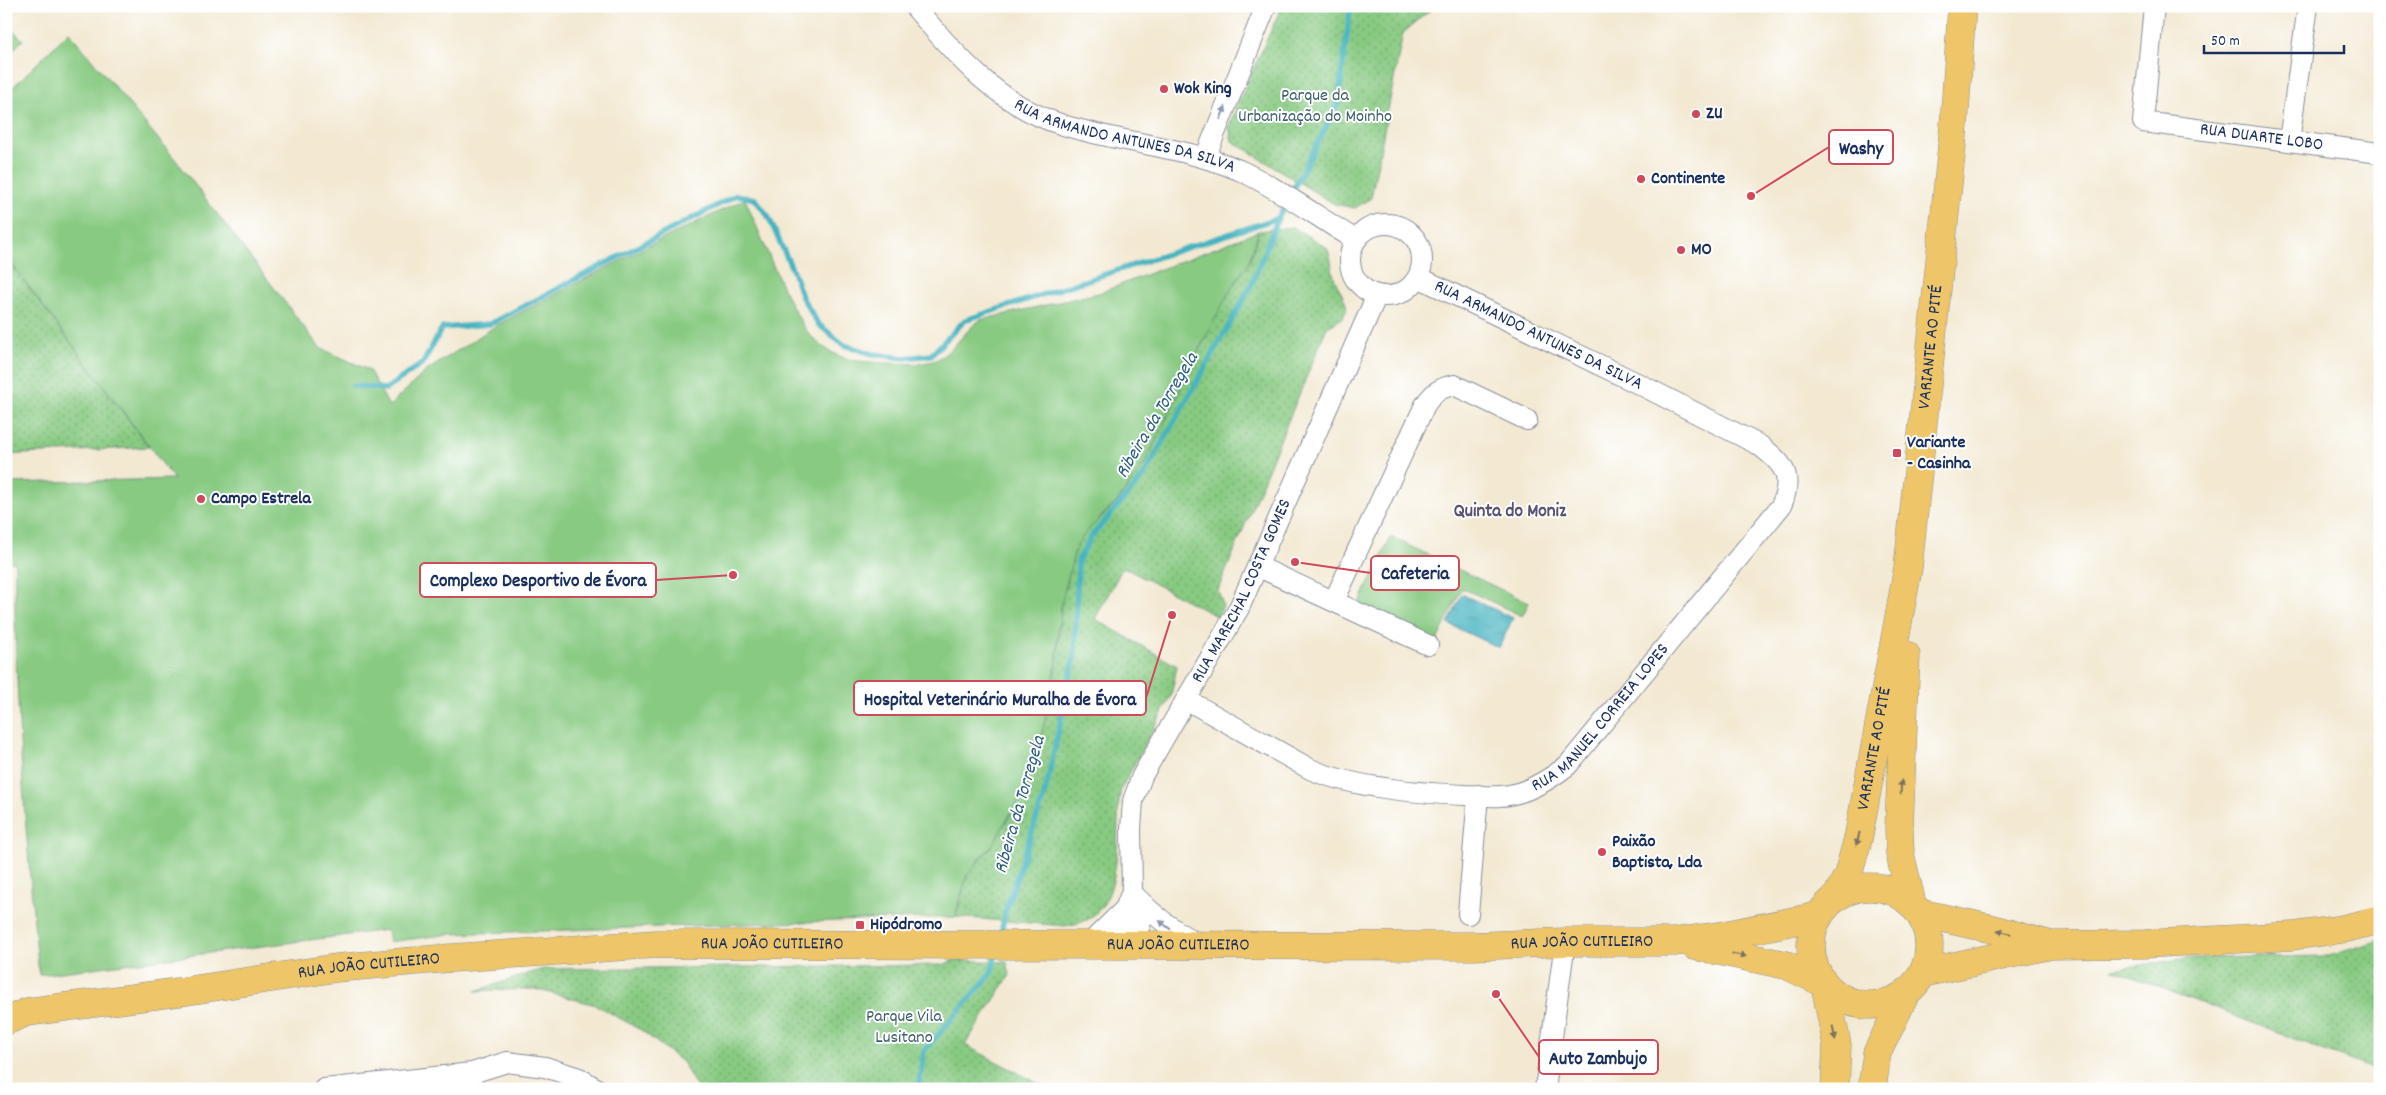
<svg xmlns="http://www.w3.org/2000/svg" width="2386" height="1095" viewBox="0 0 2386 1095" font-family="Dekko,sans-serif">
  <style>
    .grass { fill: #88ca82; stroke: #527c70 }
    .park { fill: url(#park-dots); stroke: #527c70 }
    .water { fill: url(#water-ripples); stroke: #307290 }
    .lines { fill: none; stroke-linecap: round; stroke-linejoin: round }
    .stream { stroke: #46b4c1; stroke-width: 5.5 }
    .street-casing { stroke: #878c98; stroke-width: 22 }
    .primary-casing { stroke: #878c98; stroke-width: 29 }
    .street { stroke: #fff; stroke-width: 20 }
    .primary { stroke: #eec569; stroke-width: 28 }
    .oneway { fill: #8d97ae }
    .oneway2 { fill: #7a7263 }
    .poi-dot { fill: #d1495b; stroke: #fff; stroke-width: 2 }
    .labels { text-anchor: middle; dominant-baseline: central; stroke-width: 4; stroke-linejoin: round; paint-order: stroke }
    .poi-label { font-size: 18px; font-weight: bold; fill: #1b2f5e; stroke: #fff; text-anchor: start }
    .park-label { font-size: 18px; fill: #3c5e69; stroke: #fff }
    .street-label { font-size: 18px; fill: #1b2f5e; stroke: #fff }
    .water-label { font-size: 19px; font-style: italic; fill: #2a5e81; stroke: #fff }
    .neighbourhood-label { font-size: 19px; font-weight: bold; fill: #5a5472; stroke: #fff }
    .leader { fill: none; stroke: #d1495b; stroke-width: 2 }
    .callout-dot { fill: #d1495b; stroke: #fff; stroke-width: 2 }
    .callout { fill: #fff; stroke: #d1495b; stroke-width: 2 }
    .callout-label { font-size: 19px; text-anchor: middle; font-weight: bold; fill: #1b2f5e }
  </style>
  <defs>
    <pattern id="park-dots" width="8" height="8" patternUnits="userSpaceOnUse" patternTransform="scale(1.25)"><rect width="8" height="8" fill="#88ca82"/><path d="M2 2h.1M6 6h.1" fill="none" stroke="#6ea46e" stroke-width="1.8" stroke-linecap="round"/></pattern>
    <pattern id="water-ripples" width="26" height="14" patternUnits="userSpaceOnUse" patternTransform="scale(1.25)"><rect width="26" height="14" fill="#46b4c1"/><path d="M2 4q2-2 4 0t4 0M15 11q2-2 4 0t4 0" fill="none" stroke="#3a93a0"/></pattern>
  </defs>
  <rect width="100%" height="100%" fill="#fff"/>
  <filter id="ink" filterUnits="userSpaceOnUse"><feTurbulence type="fractalNoise" baseFrequency=".02" numOctaves="2"/><feDisplacementMap in="SourceGraphic" scale="10" xChannelSelector="R" yChannelSelector="G"/><feConvolveMatrix kernelMatrix="1 2 1 2 8 2 1 2 1" color-interpolation-filters="sRGB"/></filter>
  <filter id="wash" filterUnits="userSpaceOnUse"><feTurbulence type="fractalNoise" baseFrequency=".0096" numOctaves="4" result="noise"/><feDisplacementMap in="SourceGraphic" scale="20" xChannelSelector="R" yChannelSelector="G"/><feGaussianBlur stdDeviation="1.12" result="paint"/><feColorMatrix in="noise" values="0 0 0 0 0 0 0 0 0 0 0 0 0 0 0 0 0 1.4 0 .05"/><feComposite in="paint" operator="in"/></filter>
  <g filter="url(#wash)">
    <rect width="100%" height="100%" fill="#f3e9d3"/>
    <path class="grass" d="M6 24 23 40 6 57Z
      M69 32 179 164 320 348 369 370 389 406 426 371 497 325 650 245 745 199C763 240 782 293 806 330 813 341 829 352 842 357 855 362 873 362 887 363 902 363 921 366 936 360 953 352 963 332 980 320L1099 293 1259 231 1249 262 1204 340 1145 463 1117 502 1098 519 1058 626 1057 662 1038 753 1025 790 991 847 978 861 960 896 956 917 450 934 389 942 387 930 39 975C26 837 14 700 15 562L6 563V483L174 479 6 257V94Z
      M1391 537 1529 603 1522 616 1462 588 1435 645 1357 608Z"/>
    <path class="park" d="M1282 6H1435L1403 33 1371 198 1355 208 1334 204 1232 141 1229 126 1238 103Z
      M1293 227 1326 247C1332 255 1331 267 1334 277 1342 301 1361 311 1327 327L1313 361 1218 590 1223 606 1218 617 1123 567 1095 619 1177 666 1171 696 1121 789C1113 827 1126 888 1094 915 1087 922 1075 924 1065 926L956 917 967 875 991 847 1025 790 1038 753 1057 662 1061 604 1076 547 1085 533 1117 502 1145 463 1204 340 1229 292 1249 262 1259 231Z
      M6 257 149 447 6 455Z
      M2380 940V1072L2112 969 2188 958 2329 956Z
      M954 960 1007 962 1010 975 965 1045 1049 1089H698L682 1062 641 1030 596 1005 535 989 475 991 543 969 943 965Z"/>
    <path class="water" d="M1462 594 1513 618 1499 648 1448 624Z"/>
    <g class="lines">
      <path class="stream" d="M353 386 386 389 423 363 442 328 490 324 737 195 755 199 768 216 793 271 802 297 818 324 844 345 873 354 904 358 931 355 965 320 1278 218
        M1000 938 1006 909 1045 793 1075 654 1078 561 1091 537 1143 477 1251 286 1278 218 1338 104 1350 12 1354 6
        M918 1089 924 1051 991 974 996 952"/>
    </g>
  </g>
  <g filter="url(#ink)">
    <g class="lines">
      <defs>
        <g id="street">
          <path id="s1" d="M914 6C955 55 999 106 1063 125 1121 143 1182 146 1239 170 1277 187 1319 218 1356 240"/>
          <path id="s2" d="M2154 6 2143 122 2380 153"/>
          <path d="M2289 141 2308 6"/>
          <path d="M1205 158 1266 6"/>
          <circle cx="1386" cy="260" r="36"/>
          <path d="M1259 567 1428 645"/>
          <path d="M1334 601 1425 405C1433 393 1439 388 1454 385L1527 420"/>
          <path id="s3" d="M1187 700 1310 769C1353 788 1418 793 1465 795 1476 795 1488 797 1500 796 1525 795 1549 780 1568 765L1781 506C1794 475 1784 464 1759 445L1645 387 1418 277"/>
          <path d="M1136 897C1155 917 1174 931 1198 944"/>
          <path d="M1468 914 1478 795"/>
          <path d="M1087 946 1125 909"/>
          <path id="s4" d="M1127 946 1123 927 1125 909 1132 891 1131 829 1133 801 1142 776 1239 608 1377 295"/>
          <path d="M1127 946C1142 928 1145 918 1135 896"/>
          <path d="M324 1089 472 1073 507 1062 545 1067 579 1078 597 1089"/>
          <path d="M1545 1089 1565 942"/>
        </g>
        <g id="primary">
          <path d="M1906 655 1899 828 1900 854 1912 904"/>
          <circle cx="1870" cy="946" r="59"/>
          <path id="s5" d="M1836 898 1848 875 1858 839 1908 568 1954 126 1962 6"/>
          <path d="M1919 913 1993 929 2047 944"/>
          <path d="M1695 946 1786 965 1822 982"/>
          <path d="M1923 973 2051 945 2144 944 2293 936 2342 929 2380 920"/>
          <path d="M1825 985 1837 1045 1835 1089"/>
          <path id="s6" d="M6 1021 27 1012 186 991 336 968 438 959 656 944 1474 946 1565 942H1674L1720 936 1819 916"/>
          <path d="M1872 1089 1877 1053 1905 995"/>
        </g>
      </defs>
      <use href="#street" class="street-casing"/>
      <use href="#primary" class="primary-casing"/>
      <use href="#street" class="street"/>
      <use href="#primary" class="primary"/>
    </g>
    <defs><path id="oneway-solid" d="M-6-.8H1V-3.2L6.5 0L1 3.2V.8H-6Z" transform="scale(1.25)"/></defs>
    <g class="oneway">
      <use href="#oneway-solid" transform="translate(1223 113) rotate(-68)"/>
      <use href="#oneway-solid" transform="translate(1165 925) rotate(-142)"/>
    </g>
    <g class="oneway2">
      <use href="#oneway-solid" transform="translate(1901 787) rotate(-87)"/>
      <use href="#oneway-solid" transform="translate(1858 839) rotate(103)"/>
      <use href="#oneway-solid" transform="translate(2004 932) rotate(-164)"/>
      <use href="#oneway-solid" transform="translate(1739 955) rotate(11)"/>
      <use href="#oneway-solid" transform="translate(1834 1033) rotate(79)"/>
    </g>
  </g>
  <g class="poi-dot">
    <circle cx="1164" cy="89" r="5"/>
    <circle cx="1696" cy="114" r="5"/>
    <circle cx="1641" cy="179" r="5"/>
    <circle cx="1681" cy="250" r="5"/>
    <rect x="1892" y="448" width="10" height="10" rx="2.5"/>
    <circle cx="201" cy="499" r="5"/>
    <circle cx="1602" cy="852" r="5"/>
    <rect x="855" y="920" width="10" height="10" rx="2.5"/>
  </g>
  <g class="labels">
    <g class="poi-label">
      <text x="1174" y="89">Wok King</text>
      <text x="1706" y="114">ZU</text>
      <text x="1651" y="179">Continente</text>
      <text x="1691" y="250">MO</text>
      <text x="1907" y="443">Variante<tspan x="1907" dy="21">- Casinha</tspan></text>
      <text x="211" y="499">Campo Estrela</text>
      <text x="1612" y="842">Paixão<tspan x="1612" dy="21">Baptista, Lda</tspan></text>
      <text x="870" y="925">Hipódromo</text>
    </g>
    <g class="park-label">
      <text x="1315" y="96">Parque da<tspan x="1315" dy="21">Urbanização do Moinho</tspan></text>
      <text x="904" y="1017">Parque Vila<tspan x="904" dy="21">Lusitano</tspan></text>
    </g>
    <g class="street-label">
      <text stroke="none"><textPath href="#s1" startOffset="256">RUA ARMANDO ANTUNES DA SILVA</textPath></text>
      <text stroke="none"><textPath href="#s2" startOffset="236">RUA DUARTE LOBO</textPath></text>
      <text transform="translate(1538 336) rotate(26)">RUA ARMANDO ANTUNES DA SILVA</text>
      <text stroke="none"><textPath href="#s5" startOffset="561">VARIANTE AO PITÉ</textPath></text>
      <text stroke="none"><textPath href="#s4" startOffset="384">RUA MARECHAL COSTA GOMES</textPath></text>
      <text stroke="none"><textPath href="#s3" startOffset="466">RUA MANUEL CORREIA LOPES</textPath></text>
      <text stroke="none"><textPath href="#s5" startOffset="155">VARIANTE AO PITÉ</textPath></text>
      <text stroke="none"><textPath href="#s6" startOffset="772">RUA JOÃO CUTILEIRO</textPath></text>
      <text stroke="none"><textPath href="#s6" startOffset="1582">RUA JOÃO CUTILEIRO</textPath></text>
      <text stroke="none"><textPath href="#s6" startOffset="1178">RUA JOÃO CUTILEIRO</textPath></text>
      <text stroke="none"><textPath href="#s6" startOffset="368">RUA JOÃO CUTILEIRO</textPath></text>
    </g>
    <g class="water-label">
      <text transform="translate(1158 416) rotate(-59)">Ribeira da Torregela</text>
      <text transform="translate(1021 805) rotate(-74)">Ribeira da Torregela</text>
    </g>
    <g class="neighbourhood-label">
      <text x="1510" y="512">Quinta do Moniz</text>
    </g>
  </g>
  <path class="leader" d="M1751 196L1829 147M1295 562L1371 573M733 575L656 580M1172 615L1146 698M1496 994L1539 1057"/>
  <g class="callout-dot">
    <circle cx="1751" cy="196" r="5"/>
    <circle cx="1295" cy="562" r="5"/>
    <circle cx="733" cy="575" r="5"/>
    <circle cx="1172" cy="615" r="5"/>
    <circle cx="1496" cy="994" r="5"/>
  </g>
  <g class="callout">
    <rect x="1829" y="130" width="64" height="34" rx="5"/>
    <rect x="1371" y="556" width="88" height="34" rx="5"/>
    <rect x="420" y="563" width="236" height="34" rx="5"/>
    <rect x="854" y="681" width="292" height="34" rx="5"/>
    <rect x="1539" y="1040" width="119" height="34" rx="5"/>
  </g>
  <g class="callout-label">
    <text x="1861" y="154">Washy</text>
    <text x="1415" y="579">Cafeteria</text>
    <text x="538" y="586">Complexo Desportivo de Évora</text>
    <text x="1000" y="705">Hospital Veterinário Muralha de Évora</text>
    <text x="1598" y="1064">Auto Zambujo</text>
  </g>
  <rect width="2386" height="1095" fill="none" stroke="#fff" stroke-width="25"/>
  <path d="M2204 45v8h140v-8" fill="none" stroke="#1b2f5e" stroke-width="2.5"/>
  <text x="2211" y="45" font-size="15" fill="#1b2f5e" stroke="#ffffff" stroke-width="4" paint-order="stroke">50 m</text>
</svg>
